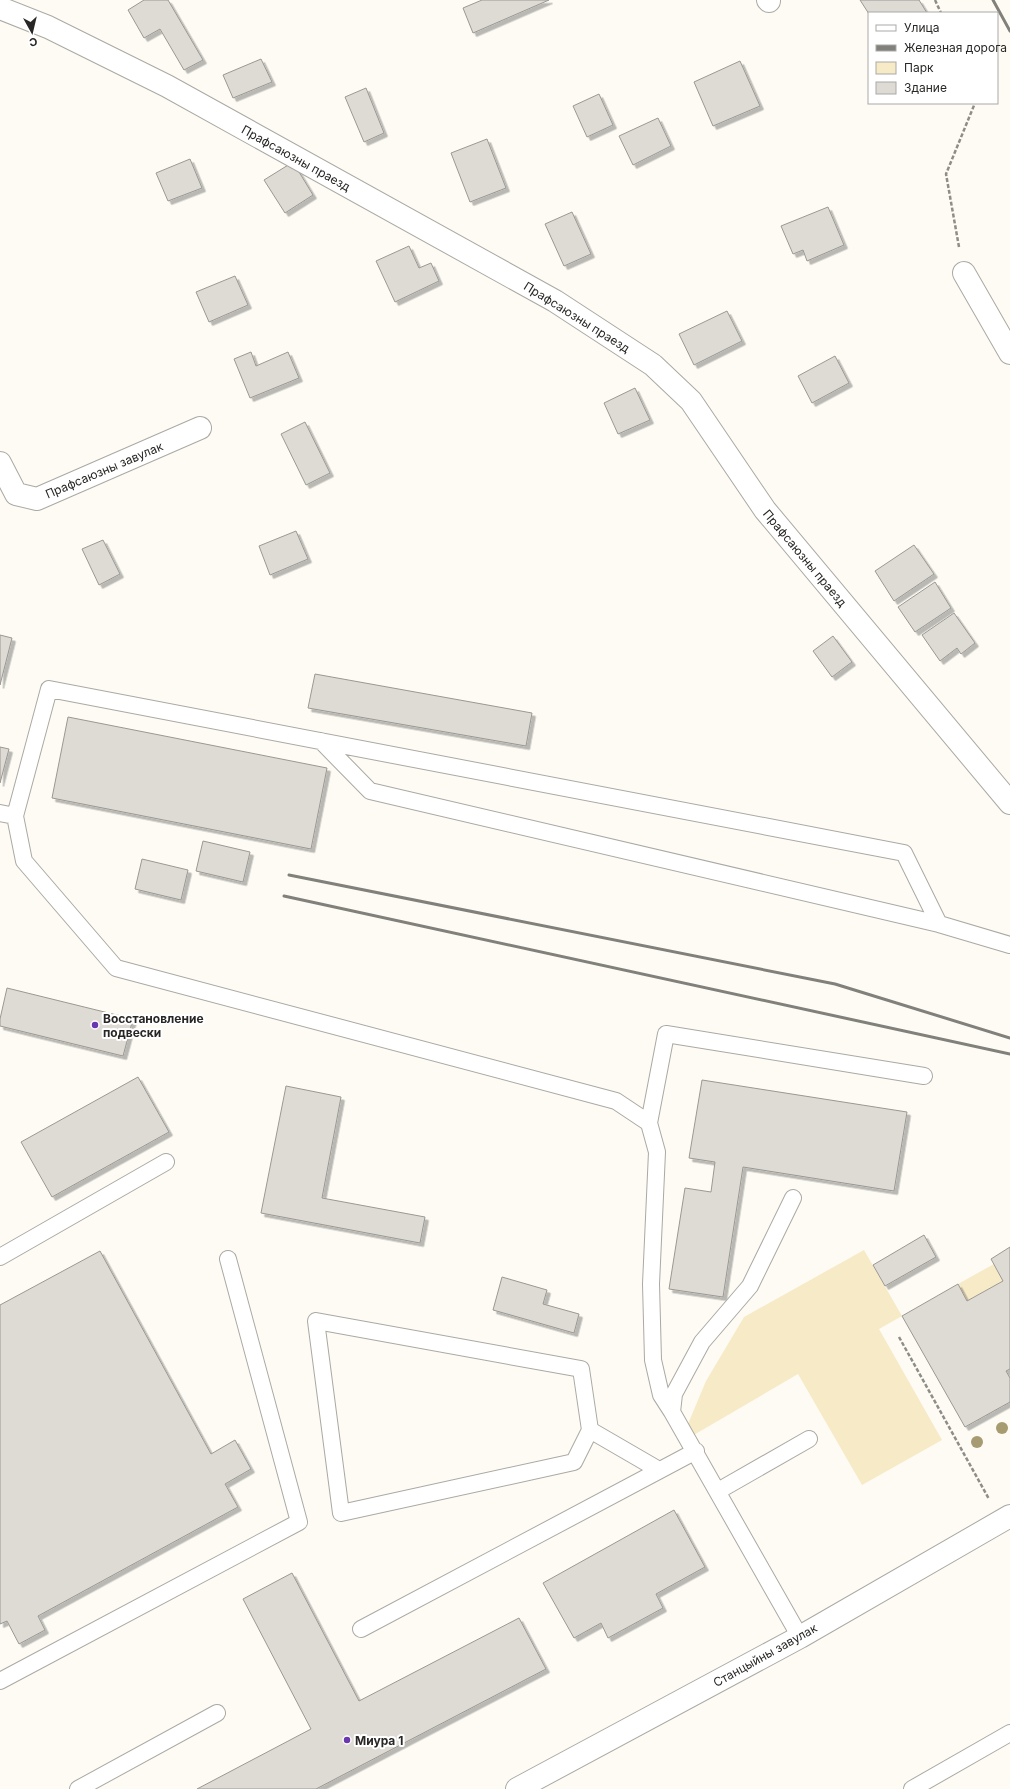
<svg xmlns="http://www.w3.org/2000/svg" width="1010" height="1789" viewBox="0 0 1010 1789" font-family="Inter,sans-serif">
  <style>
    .green { fill: #f7eac6 }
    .building { fill: #dddbd4; stroke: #9b9893; filter: url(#shadow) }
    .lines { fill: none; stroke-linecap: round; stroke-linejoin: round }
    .service-casing { stroke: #aba9a3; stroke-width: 18 }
    .minor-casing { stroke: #aba9a3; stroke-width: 24 }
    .path { stroke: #8e8d88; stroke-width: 2.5; stroke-dasharray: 4 2; stroke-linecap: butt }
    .service { stroke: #fff; stroke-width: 16 }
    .minor { stroke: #fff; stroke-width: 22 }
    .rail { stroke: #81807b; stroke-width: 3 }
    .tree { fill: #a79b71 }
    .poi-dot { fill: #6b37ae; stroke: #fff; stroke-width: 1.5 }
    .labels { text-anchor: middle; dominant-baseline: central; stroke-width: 4; stroke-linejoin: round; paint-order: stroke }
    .street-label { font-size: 12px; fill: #282725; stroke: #fff }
    .poi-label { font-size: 12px; font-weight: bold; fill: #282725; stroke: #fff; text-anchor: start }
  </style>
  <defs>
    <filter id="shadow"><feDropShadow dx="3.5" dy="3.5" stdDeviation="0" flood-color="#0004"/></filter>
  </defs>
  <rect width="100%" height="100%" fill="#fdfbf4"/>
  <path class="green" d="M864 1250 902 1316 879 1329 942 1440 862 1485 798 1374 680 1443 706 1381 744 1317Z
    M994 1264 1003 1281 967 1301 958 1284Z"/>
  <path class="building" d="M144 0H168L203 60 184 70 160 29 144 38 128 10Z
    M482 0H549L473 33 463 8Z
    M860 0H919L927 13 869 14Z
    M261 59 272 82 233 98 223 75Z
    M740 61 760 106 713 126 694 82Z
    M366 88 384 133 364 142 345 97Z
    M599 94 613 125 587 137 573 106Z
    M658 118 671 146 633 165 619 136Z
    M487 139 506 188 470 202 451 153Z
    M190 159 202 188 168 201 156 173Z
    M293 162 313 195 285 213 264 180Z
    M828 207 844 245 807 261 803 250 793 254 781 226Z
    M572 212 591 254 564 266 545 224Z
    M409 246 419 268 431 263 439 281 395 302 376 261Z
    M235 276 248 305 209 322 196 292Z
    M727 311 742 341 694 365 679 334Z
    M251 352 256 366 288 352 299 378 250 398 234 359Z
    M835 356 849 383 812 403 798 376Z
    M635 388 650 420 618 434 604 403Z
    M305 422 330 473 306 485 281 434Z
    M296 531 308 559 270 575 259 546Z
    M103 540 120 574 99 585 82 549Z
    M914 545 934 574 894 601 875 571Z
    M935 582 951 608 915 632 898 607Z
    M954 613 975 643 961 654 957 648 940 661 922 635Z
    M0 635 12 638 0 685Z
    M833 636 852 662 832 677 813 651Z
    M315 674 532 713 526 746 308 708Z
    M68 717 327 768 311 849 52 798Z
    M0 747 9 749 0 783Z
    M203 841 250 852 243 882 196 871Z
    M142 859 188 870 181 900 135 889Z
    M7 988 133 1019 123 1056 0 1026V1019Z
    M138 1077 169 1132 52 1197 21 1142Z
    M702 1080 907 1112 894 1191 743 1167 723 1297 669 1289 685 1188 711 1192 715 1162 689 1158Z
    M286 1086 341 1097 322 1198 425 1217 420 1243 261 1213Z
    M924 1235 936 1257 885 1286 873 1265Z
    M1010 1247V1369L1006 1371 1010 1378V1402L965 1427 902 1316 958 1284 967 1301 1003 1281 991 1259Z
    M100 1251 211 1454 235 1440 251 1469 225 1484 238 1507 38 1616 45 1630 19 1644 7 1621 0 1624V1305Z
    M502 1277 547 1290 543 1304 579 1314 574 1333 493 1310Z
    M674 1510 705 1567 656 1594 663 1608 608 1638 601 1623 574 1638 543 1583Z
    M292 1573 359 1701 519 1618 546 1669 316 1789H197L311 1729 243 1599Z"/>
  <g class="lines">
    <defs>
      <path id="service" d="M321 741 370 791 939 924
        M0 813 15 816
        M649 1123 666 1034 924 1076
        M793 1198 750 1286 702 1342 674 1394 672 1412 800 1637
        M0 1257 166 1162
        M672 1412 661 1395 653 1360 651 1284 657 1152 649 1123 616 1101 116 968 24 861 15 816 49 689 904 853 939 924 1010 945
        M590 1430 574 1462 341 1513 316 1321 581 1369 590 1430 659 1470
        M718 1491 809 1439
        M361 1629 696 1451
        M0 1681 299 1522 228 1259
        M78 1789 217 1713
        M912 1789 1010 1733"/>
      <path id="minor" d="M768 0 769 1
        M0 8 48 27 167 86 555 301 653 365 691 401 765 510 1010 803
        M964 273 1010 353
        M0 463 16 494 37 499 200 428
        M517 1789 800 1637 1010 1516"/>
    </defs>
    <use href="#service" class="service-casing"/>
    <use href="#minor" class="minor-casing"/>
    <path class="path" d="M935 0 941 13
      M959 247 946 174 975 103
      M899 1337 989 1499"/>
    <use href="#service" class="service"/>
    <use href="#minor" class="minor"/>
    <path class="rail" d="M993 0 1010 31
      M289 875 835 984 1010 1038
      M284 896 1010 1054"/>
  </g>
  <g class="tree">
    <circle cx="1002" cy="1428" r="6"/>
    <circle cx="977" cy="1442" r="6"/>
  </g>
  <g class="poi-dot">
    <circle cx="95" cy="1025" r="4"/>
    <circle cx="347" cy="1740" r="4"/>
  </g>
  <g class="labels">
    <g class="street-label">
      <text transform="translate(296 158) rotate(29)">Прафсаюзны праезд</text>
      <text transform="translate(577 317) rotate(32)">Прафсаюзны праезд</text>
      <text transform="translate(104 470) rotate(-23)">Прафсаюзны завулак</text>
      <text transform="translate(805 558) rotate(50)">Прафсаюзны праезд</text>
      <text transform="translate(765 1655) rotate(-29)">Станцыйны завулак</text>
    </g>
    <g class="poi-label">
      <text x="103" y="1018">Восстановление<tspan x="103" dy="14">подвески</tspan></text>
      <text x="355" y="1740">Миура 1</text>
    </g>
  </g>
  <rect x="868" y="12" width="130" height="92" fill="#ffffff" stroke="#a9a9a8"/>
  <rect x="876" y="25" width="20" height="6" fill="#ffffff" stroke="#a9a9a8"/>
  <text x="904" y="32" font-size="12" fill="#282725">Улица</text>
  <rect x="876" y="45" width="20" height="6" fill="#81807b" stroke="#a9a9a8"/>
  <text x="904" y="52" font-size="12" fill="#282725">Железная дорога</text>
  <rect x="876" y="62" width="20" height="12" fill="#f7eac6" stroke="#a9a9a8"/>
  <text x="904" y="72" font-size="12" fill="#282725">Парк</text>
  <rect x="876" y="82" width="20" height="12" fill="#dddbd4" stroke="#a9a9a8"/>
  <text x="904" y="92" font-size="12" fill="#282725">Здание</text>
  <g transform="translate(32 32) rotate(172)" stroke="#ffffff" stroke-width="3" paint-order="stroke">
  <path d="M0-3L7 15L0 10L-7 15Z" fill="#282725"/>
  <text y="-6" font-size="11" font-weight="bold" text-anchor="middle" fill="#282725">С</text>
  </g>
</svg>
